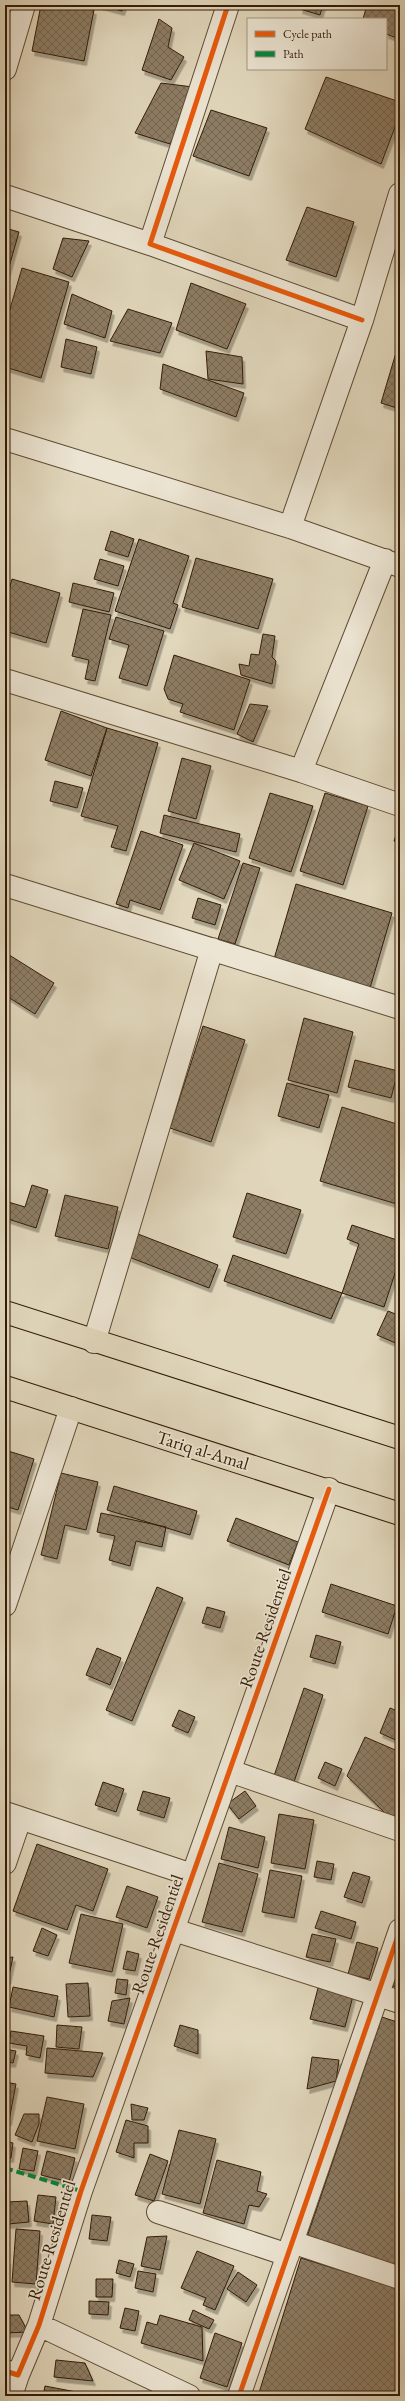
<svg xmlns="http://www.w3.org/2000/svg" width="405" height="2401" viewBox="0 0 405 2401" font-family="'EB Garamond',serif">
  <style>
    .building { fill: url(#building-cross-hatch); stroke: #331c06; filter: url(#shadow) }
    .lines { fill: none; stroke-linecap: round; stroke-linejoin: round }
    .minor-casing { stroke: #5e4b34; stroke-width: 24 }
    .highway-casing { stroke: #331c06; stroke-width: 24 }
    .minor { stroke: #ece5d3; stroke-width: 22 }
    .highway { stroke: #e1d7bc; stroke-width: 22 }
    .quiet { stroke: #00873e; stroke-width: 4; stroke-dasharray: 8 4; stroke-linecap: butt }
    .cycleway-casing { stroke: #ece5d3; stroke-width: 8 }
    .cycleway { stroke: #e8590c; stroke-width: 5 }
    .labels { text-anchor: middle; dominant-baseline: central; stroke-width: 3.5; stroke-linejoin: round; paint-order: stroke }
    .street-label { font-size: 18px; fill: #331c06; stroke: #ece5d3 }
  </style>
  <defs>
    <pattern id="building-cross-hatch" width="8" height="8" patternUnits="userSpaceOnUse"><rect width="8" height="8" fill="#8d7d65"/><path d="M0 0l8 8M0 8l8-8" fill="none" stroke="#746651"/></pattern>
    <filter id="shadow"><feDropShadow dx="2.5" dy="4.5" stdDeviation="0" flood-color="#0004"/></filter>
  </defs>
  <rect width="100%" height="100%" fill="#e1d7bc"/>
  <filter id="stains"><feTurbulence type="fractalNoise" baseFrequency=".005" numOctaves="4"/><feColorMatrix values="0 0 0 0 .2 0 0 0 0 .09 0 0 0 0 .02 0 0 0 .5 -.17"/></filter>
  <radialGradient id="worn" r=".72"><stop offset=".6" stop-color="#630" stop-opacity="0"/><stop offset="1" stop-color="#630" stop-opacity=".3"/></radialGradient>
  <path class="building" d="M5 5H14L5 33Z
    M41 5H68L94 10 84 61 32 51Z
    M100 5H124L122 11Z
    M301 5H323L320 15 300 9Z
    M367 5H400V39L386 34V19H363Z
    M159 19 172 28 168 47 184 57 171 80 142 70Z
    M326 77 400 102V114L381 164 305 129Z
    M161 83 201 88 170 144 135 133Z
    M211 110 267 128 249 176 193 156Z
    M307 207 354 222 336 277 286 260Z
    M5 228 19 232 5 281Z
    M63 238 89 241 72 277 53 269Z
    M22 268 69 282 41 378 5 367V326Z
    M191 283 246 304 227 349 176 330Z
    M72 294 112 311 105 338 64 324Z
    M128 309 172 323 160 353 110 341Z
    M66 339 97 347 91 374 61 367Z
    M398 346H400V409L381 403Z
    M206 351 242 357 243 384 208 379Z
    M163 364 244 393 236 417 160 389Z
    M111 531 134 539 128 557 105 550Z
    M139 539 189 556 173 603 178 605 170 629 115 611Z
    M196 558 273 579 258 629 182 607Z
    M100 559 124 566 118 586 94 579Z
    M12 579 60 593 46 643 5 631V604Z
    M73 583 114 593 109 612 69 602Z
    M83 609 111 615 95 681 85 679 89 660 72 656Z
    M116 617 164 631 147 686 119 678 129 645 109 639Z
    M263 634 275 636 272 657 276 661 272 684 241 675 239 664 249 666 251 654 259 655Z
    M174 655 250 680 234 730 180 712 183 704 168 699 164 689Z
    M250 704 268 706 253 742 237 734Z
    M61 711 107 728 91 776 45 760Z
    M107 728 158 743 126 851 111 847 118 826 81 816Z
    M182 758 211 766 196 819 168 811Z
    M55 781 83 788 77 808 50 801Z
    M270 793 313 806 291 872 249 858Z
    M325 793 368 806 343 885 300 871Z
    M164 815 240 834 236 852 160 833Z
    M400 823V844L394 841Z
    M141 831 183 845 160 910 130 900 128 908 116 904Z
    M194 843 240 861 224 899 179 880Z
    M243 863 260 868 235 944 218 939Z
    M296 884 392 913 370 988 274 959Z
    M198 898 221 905 215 925 192 918Z
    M6 953 54 983 35 1014 5 995Z
    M304 1018 353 1032 337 1093 288 1080Z
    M203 1026 245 1040 211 1142 170 1128Z
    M355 1060 398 1071 391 1098 348 1087Z
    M287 1083 329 1095 319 1128 278 1116Z
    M342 1107 400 1125V1205L320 1181Z
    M32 1185 48 1190 36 1228 5 1218V1201L25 1207Z
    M247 1193 301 1210 286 1254 233 1237Z
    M65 1195 118 1207 108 1249 55 1236Z
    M352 1225 400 1241V1258L384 1307 342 1293 359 1244 347 1239Z
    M138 1234 218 1265 209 1288 129 1257Z
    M233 1255 342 1293 331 1319 224 1281Z
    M388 1311 400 1316V1345L377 1335Z
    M5 1450 34 1459 18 1510 5 1506Z
    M61 1473 98 1482 86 1530 65 1525 57 1559 41 1555Z
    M114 1486 197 1511 190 1535 107 1510Z
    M101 1513 166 1527 162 1547 136 1541 130 1566 109 1560 115 1536 97 1532Z
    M236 1518 298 1542 289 1565 227 1541Z
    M331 1584 397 1606 388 1634 322 1612Z
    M157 1587 183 1598 132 1721 106 1710Z
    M207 1607 225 1612 220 1628 202 1623Z
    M316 1635 341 1642 335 1664 310 1657Z
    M97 1648 121 1658 110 1685 86 1675Z
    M304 1688 323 1695 294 1782 274 1776Z
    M390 1708 400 1712V1742L380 1733Z
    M179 1710 195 1717 188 1733 172 1726Z
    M365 1737 400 1752V1818L388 1816 347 1776Z
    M325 1762 342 1769 335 1786 318 1778Z
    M103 1782 124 1789 116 1812 95 1805Z
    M143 1791 170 1798 164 1818 137 1810Z
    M245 1791 256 1806 239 1819 227 1804Z
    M279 1814 314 1820 305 1869 271 1863Z
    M229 1827 265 1837 258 1868 221 1859Z
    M37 1844 108 1869 93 1911 76 1905 67 1930 13 1911Z
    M317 1861 334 1864 331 1880 314 1877Z
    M219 1863 258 1874 242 1932 202 1922Z
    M270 1870 302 1876 294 1918 262 1912Z
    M353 1872 370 1877 362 1903 344 1897Z
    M127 1886 158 1897 147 1928 116 1917Z
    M321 1911 356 1922 351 1939 315 1928Z
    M81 1914 123 1924 112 1972 69 1963Z
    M42 1928 57 1935 48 1956 33 1951Z
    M312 1934 336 1939 330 1962 306 1957Z
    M357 1942 378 1948 369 1979 348 1974Z
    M127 1951 139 1954 135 1971 123 1969Z
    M13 1957 8 1980 5 1979V1958Z
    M396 1965 400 1967V1988L390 1985Z
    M117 1979 128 1980 126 1995 115 1993Z
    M88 1983 90 2016 68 2017 66 1984Z
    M13 1987 58 1996 54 2017 9 2007Z
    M318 1988 353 1996 345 2027 310 2019Z
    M130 1998 124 2024 108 2021 112 2001Z
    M382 2017 400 2023V2269L307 2237Z
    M57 2025 82 2027 79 2049 56 2047Z
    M180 2025 198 2030V2054L174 2046Z
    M11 2031 44 2036 40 2058 26 2055 27 2046 9 2043Z
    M47 2048 103 2053 93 2077 45 2073Z
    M5 2049 16 2051 13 2063 8 2062 6 2077Z
    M312 2057 339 2060 336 2081 307 2089Z
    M5 2082 16 2084 9 2121 5 2120Z
    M47 2097 84 2104 75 2149 37 2141Z
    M131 2104 148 2108 144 2120H132Z
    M24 2114H39V2124L32 2142 15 2135Z
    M126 2120 148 2126V2143H134V2158L116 2152Z
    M179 2130 216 2139 200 2204 162 2194Z
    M5 2141 13 2143 11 2158 5 2157Z
    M23 2148 38 2151 34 2171 19 2169Z
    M47 2151 75 2158 69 2182 41 2175Z
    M150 2154 168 2161 154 2201 135 2195Z
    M217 2160 261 2172 257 2191 267 2194 259 2207 249 2205 244 2224 203 2213Z
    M38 2195 56 2197 53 2224 34 2221Z
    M27 2201 29 2222 8 2224 6 2202Z
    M92 2215 111 2217 107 2241 89 2239Z
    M16 2229 40 2231 36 2284 12 2282Z
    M167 2236 160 2270 141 2266 147 2237Z
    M197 2251 234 2266 215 2310 203 2305 206 2298 181 2288Z
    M301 2258 400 2289V2396H258Z
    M5 2260H8L7 2279H5Z
    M119 2260 134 2264 130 2277 116 2273Z
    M138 2271 156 2274 153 2292 135 2288Z
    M238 2272 257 2285 246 2302 227 2289Z
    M96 2279H113L112 2297H96Z
    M89 2301 109 2302 108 2315 89 2314Z
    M125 2308 139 2311 135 2331 120 2328Z
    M193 2310 214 2320 209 2329 189 2320Z
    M5 2315H19L28 2332 5 2333Z
    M160 2315 202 2327 203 2361 141 2343 147 2322 157 2325Z
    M215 2333 242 2343 227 2387 200 2378Z
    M56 2360 85 2363 93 2381 54 2377Z
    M45 2386 92 2395V2396H43Z"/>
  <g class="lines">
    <defs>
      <path id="minor" d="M228 5 150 244 362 320
        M5 69 24 5
        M5 196 150 244
        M5 439 290 527 400 566
        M290 527 362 320 400 194
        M5 680 301 771 400 805
        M301 771 385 560
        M5 885 400 1008
        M94 1342 212 949
        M5 1605 71 1408
        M230 1771 400 1830
        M5 1813 192 1875
        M5 1863 20 1819
        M174 1930 400 2002
        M158 2212 288 2255
        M292 2242 400 2278
        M39 2325 189 2396
        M5 2371 18 2375 39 2325 81 2191 329 1489
        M11 2396 18 2375
        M239 2396 400 1930"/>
      <path id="highway" d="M5 1312 400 1438
        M5 1387 400 1514"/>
    </defs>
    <use href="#minor" class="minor-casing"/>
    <use href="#highway" class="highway-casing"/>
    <use href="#minor" class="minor"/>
    <use href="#highway" class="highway"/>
    <path class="quiet" d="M5 2168 81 2191"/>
    <defs>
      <path id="cycleway" d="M228 5 150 244 362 320
        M5 2371 18 2375 39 2325 81 2191 329 1489
        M239 2396 400 1930"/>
    </defs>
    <use href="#cycleway" class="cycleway-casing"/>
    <use href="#cycleway" class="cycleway"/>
  </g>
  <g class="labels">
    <g class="street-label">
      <text transform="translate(203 1450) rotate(17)">Tariq al-Amal</text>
      <text transform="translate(265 1628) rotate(-71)">Route Residentiel</text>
      <text transform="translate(157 1934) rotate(-71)">Route Residentiel</text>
      <text transform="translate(51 2240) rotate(-73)">Route Residentiel</text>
    </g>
  </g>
  <rect width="405" height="2401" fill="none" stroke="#e1d7bc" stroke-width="20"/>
  <rect x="6" y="6" width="393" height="2389" fill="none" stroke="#331c06" stroke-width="2"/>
  <rect x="10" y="10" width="385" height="2381" fill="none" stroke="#331c06"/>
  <rect x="247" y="18" width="140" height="52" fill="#ece5d3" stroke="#a29581"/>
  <rect x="255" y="31" width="20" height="6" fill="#e8590c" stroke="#a29581"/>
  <text x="283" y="38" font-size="12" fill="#331c06">Cycle path</text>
  <rect x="255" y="51" width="20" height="6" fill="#00873e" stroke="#a29581"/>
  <text x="283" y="58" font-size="12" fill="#331c06">Path</text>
  <rect width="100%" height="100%" filter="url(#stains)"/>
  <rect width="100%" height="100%" fill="url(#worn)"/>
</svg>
